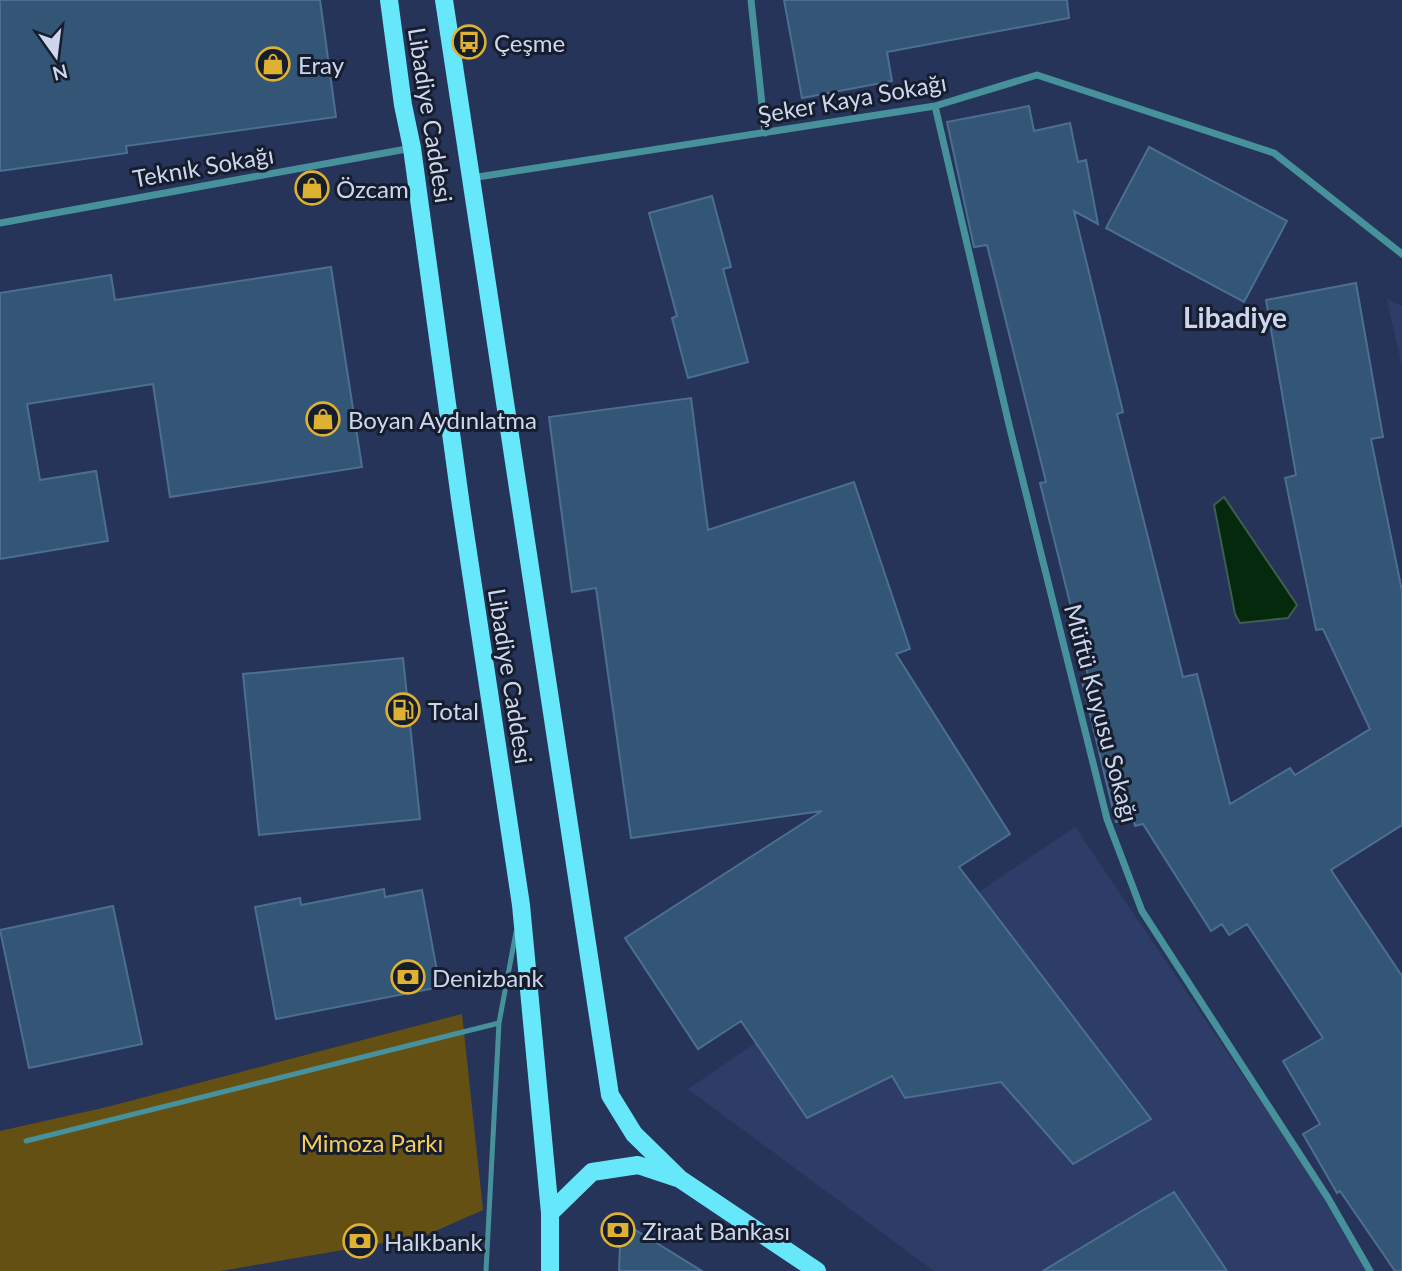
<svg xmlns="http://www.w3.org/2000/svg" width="1402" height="1271" viewBox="0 0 1402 1271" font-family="Lato,sans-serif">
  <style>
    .built { fill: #2e3d68 }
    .green { fill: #655014 }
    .water { fill: #04290d; stroke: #405d50; stroke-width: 2 }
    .building { fill: #335677; stroke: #4b6f91; stroke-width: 2 }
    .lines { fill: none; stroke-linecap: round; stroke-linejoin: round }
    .lane { stroke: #46919c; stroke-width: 5 }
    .street { stroke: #46919c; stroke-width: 7 }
    .primary { stroke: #67e8fa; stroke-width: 18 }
    .labels { text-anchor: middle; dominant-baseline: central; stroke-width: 6; stroke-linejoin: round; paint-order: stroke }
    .poi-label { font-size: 24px; fill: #cdd6ee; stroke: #161d2d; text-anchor: start }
    .street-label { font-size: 24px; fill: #cdd6ee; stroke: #161d2d }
    .park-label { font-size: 24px; fill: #f9cd5b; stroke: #161d2d }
    .quarter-label { font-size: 28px; font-weight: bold; fill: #cdd6ee; stroke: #161d2d }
  </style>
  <rect width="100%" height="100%" fill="#273459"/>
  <path class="built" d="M1387 299 1402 306V367Z
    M1075 827 1345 1226 1367 1271H934L688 1089Z"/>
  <path class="green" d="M462 1014 483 1210 424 1236 221 1271H0V1131L107 1107Z"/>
  <path class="water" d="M1224 497 1297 605 1288 618 1240 623 1235 614 1214 505Z"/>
  <path class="building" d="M0 0H320L336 117 126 146 127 153 0 171Z
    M784 0H1067L1069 18 887 52 892 81 802 98Z
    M1029 106 1034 131 1070 123 1078 162 1086 160 1098 224 1074 211 1123 412 1117 414 1183 677 1197 674 1230 804 1290 768 1295 775 1370 729 1323 629 1316 630 1285 478 1296 475 1266 300 1356 283 1383 437 1371 439 1402 591V825L1331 870 1402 976V1271H1395L1340 1191 1337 1193 1303 1134 1320 1124 1283 1061 1323 1038 1247 924 1229 935 1222 924 1211 931 1143 824 1135 826 1133 817 1116 822 1081 677 1088 675 1040 483 1046 482 987 245 974 247 947 122Z
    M1149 147 1287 221 1244 302 1106 228Z
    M712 196 731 267 723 269 748 362 688 378 672 318 677 316 649 213Z
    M331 267 362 467 170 497 153 384 27 404 40 480 96 471 108 541 0 559V293L111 275 115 300Z
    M691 398 708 530 854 482 910 649 896 654 1010 834 959 867 1151 1119 1073 1164 1001 1082 905 1098 892 1076 807 1118 741 1021 698 1049 625 938 822 811 631 838 596 588 572 592 549 417Z
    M403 658 420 819 259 835 243 674Z
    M384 889 385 897 422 890 440 987 276 1019 255 907 300 898 301 905Z
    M113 906 142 1044 29 1068 0 930Z
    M1174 1192 1227 1271H1043L1140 1212Z
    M621 1221 702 1271H619Z"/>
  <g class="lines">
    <path class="lane" d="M26 1141 499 1023
      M486 1271 499 1023 516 932"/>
    <path class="street" d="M751 0 765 133
      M935 106 1010 429 1107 819 1142 911 1328 1198 1370 1271
      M471 178 935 106 1037 75 1274 153 1402 254
      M0 223 412 148"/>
    <path class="primary" d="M389 0 403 105 412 148 461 506 521 905 550 1213V1271
      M444 0 610 1095 634 1134 680 1179 817 1271
      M550 1213 592 1172 638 1165 677 1178"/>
  </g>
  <defs>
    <symbol id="bus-ring" viewBox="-11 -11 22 22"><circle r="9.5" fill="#161d2d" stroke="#deb133" stroke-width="1.5"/><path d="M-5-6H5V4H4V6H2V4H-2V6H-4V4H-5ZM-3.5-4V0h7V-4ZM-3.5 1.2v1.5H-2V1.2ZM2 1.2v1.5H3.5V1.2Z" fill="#deb133"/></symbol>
    <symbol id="shop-ring" viewBox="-11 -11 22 22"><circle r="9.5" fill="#161d2d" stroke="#deb133" stroke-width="1.5"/><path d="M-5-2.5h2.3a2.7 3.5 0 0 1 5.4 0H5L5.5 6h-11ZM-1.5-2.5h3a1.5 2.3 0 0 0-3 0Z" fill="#deb133"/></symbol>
    <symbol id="fuel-ring" viewBox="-11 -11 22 22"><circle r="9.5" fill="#161d2d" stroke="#deb133" stroke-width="1.5"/><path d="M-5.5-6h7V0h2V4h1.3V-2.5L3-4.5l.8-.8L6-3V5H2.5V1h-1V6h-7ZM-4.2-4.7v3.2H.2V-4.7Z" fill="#deb133"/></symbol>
    <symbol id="bank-ring" viewBox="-11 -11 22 22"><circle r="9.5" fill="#161d2d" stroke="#deb133" stroke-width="1.5"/><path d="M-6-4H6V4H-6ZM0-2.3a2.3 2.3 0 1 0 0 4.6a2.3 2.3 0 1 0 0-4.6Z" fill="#deb133"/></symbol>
  </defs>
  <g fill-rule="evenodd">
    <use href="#bus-ring" x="450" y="23" width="38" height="38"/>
    <use href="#shop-ring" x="254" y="45" width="38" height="38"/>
    <use href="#shop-ring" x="293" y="169" width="38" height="38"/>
    <use href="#shop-ring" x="304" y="400" width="38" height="38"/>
    <use href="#fuel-ring" x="384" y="691" width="38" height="38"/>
    <use href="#bank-ring" x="389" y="958" width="38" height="38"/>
    <use href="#bank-ring" x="599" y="1211" width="38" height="38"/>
    <use href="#bank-ring" x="341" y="1222" width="38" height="38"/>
  </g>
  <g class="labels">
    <g class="poi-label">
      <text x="494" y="42">Çeşme</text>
      <text x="298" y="64">Eray</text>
      <text x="336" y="188">Özcam</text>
      <text x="348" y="419">Boyan Aydınlatma</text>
      <text x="428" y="710">Total</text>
      <text x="432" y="977">Denizbank</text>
      <text x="642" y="1230">Ziraat Bankası</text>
      <text x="384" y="1241">Halkbank</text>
    </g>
    <g class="street-label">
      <text transform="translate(852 98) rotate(-10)">Şeker Kaya Sokağı</text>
      <text transform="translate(431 115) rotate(81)">Libadiye Caddesi</text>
      <text transform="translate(203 166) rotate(-10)">Teknık Sokağı</text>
      <text transform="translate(511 676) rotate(81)">Libadiye Caddesi</text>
      <text transform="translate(1102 713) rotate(75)">Müftü Kuyusu Sokağı</text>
    </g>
    <g class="park-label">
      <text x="372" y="1142">Mimoza Parkı</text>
    </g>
    <g class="quarter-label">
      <text x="1235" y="317">Libadiye</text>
    </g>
  </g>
  <g transform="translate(56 56) rotate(166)" stroke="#161d2d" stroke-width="5" paint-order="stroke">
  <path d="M0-5L12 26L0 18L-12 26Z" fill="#cdd6ee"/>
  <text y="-10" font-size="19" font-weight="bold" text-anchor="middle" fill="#cdd6ee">N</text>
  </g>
</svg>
